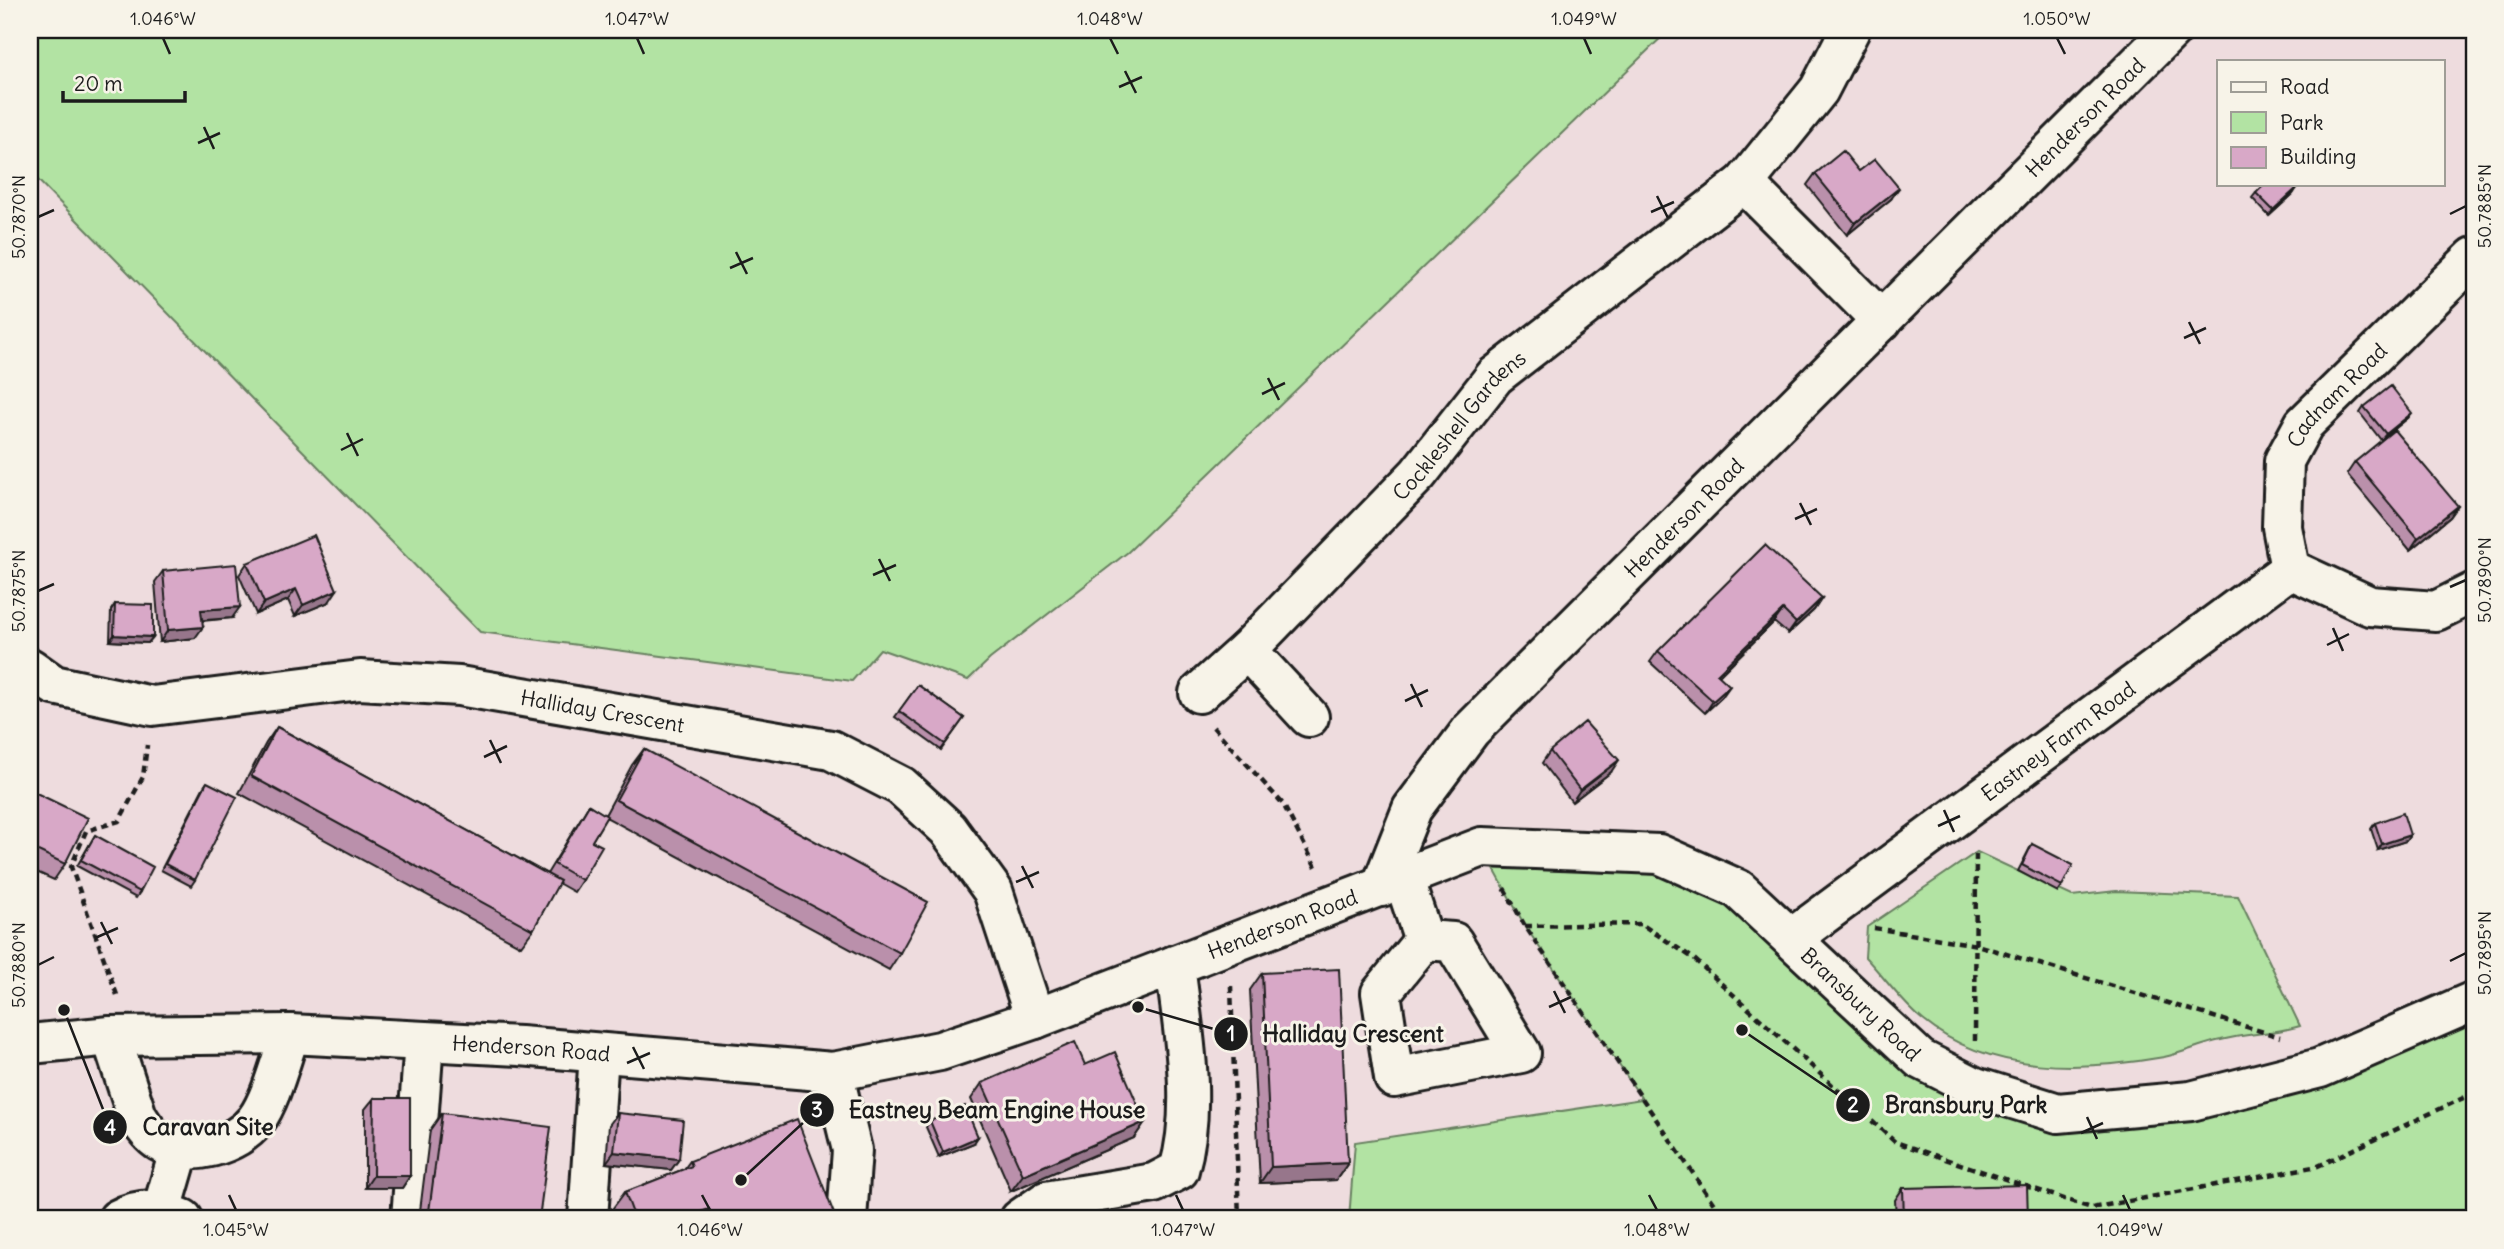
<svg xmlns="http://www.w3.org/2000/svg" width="2504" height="1249" viewBox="0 0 2504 1249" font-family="Delius,sans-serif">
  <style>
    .green { fill: #b2e3a3; stroke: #678060; stroke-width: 2 }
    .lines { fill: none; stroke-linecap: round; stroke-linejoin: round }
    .minor-casing { stroke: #1c1c1c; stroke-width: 44 }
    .path { stroke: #1c1c1c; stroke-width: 4.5; stroke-dasharray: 7 5; stroke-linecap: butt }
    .minor { stroke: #f7f3e8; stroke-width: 38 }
    .wall { fill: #ba90ab; stroke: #1c1c1c; stroke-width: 2 }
    .shaded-wall { fill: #97768b; stroke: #1c1c1c; stroke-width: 2 }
    .building { fill: #d8a8c7; stroke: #1c1c1c; stroke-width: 2 }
    .ticks { fill: none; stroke: #1c1c1c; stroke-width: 2.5 }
    .labels { text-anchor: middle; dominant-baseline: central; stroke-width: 6; stroke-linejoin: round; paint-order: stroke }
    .street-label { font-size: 21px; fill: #1c1c1c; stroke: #f7f3e8 }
    .leader { fill: none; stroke: #1c1c1c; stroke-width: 2.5 }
    .callout-dot { fill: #1c1c1c; stroke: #f7f3e8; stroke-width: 2.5 }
    .mark-label { font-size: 21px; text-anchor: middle; font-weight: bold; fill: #fff }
    .callout-label { font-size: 23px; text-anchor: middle; font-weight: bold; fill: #1c1c1c; stroke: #f7f3e8; stroke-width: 6; stroke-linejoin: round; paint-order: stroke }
    .neatline { fill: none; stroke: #1c1c1c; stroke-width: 2.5 }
    .ticks-label { font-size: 18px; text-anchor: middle; fill: #1c1c1c }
  </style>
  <rect width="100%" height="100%" fill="#eedcde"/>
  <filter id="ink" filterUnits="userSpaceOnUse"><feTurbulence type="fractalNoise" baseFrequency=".0143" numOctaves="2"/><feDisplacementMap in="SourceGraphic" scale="14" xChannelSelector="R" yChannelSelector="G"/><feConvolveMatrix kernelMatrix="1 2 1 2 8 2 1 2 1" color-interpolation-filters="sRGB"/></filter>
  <g filter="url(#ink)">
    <path class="green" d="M30 30H1669L1128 552 990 659 968 680 880 649 852 681 480 632 30 172Z
      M1482 847H1538L1738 889 1920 1059 2058 1113 2191 1101 2474 1001V1219H1349L1355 1142 1642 1099 1525 926Z
      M1977 852 2072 896 2116 891 2238 896 2300 1026C2274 1034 2247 1033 2221 1040 2202 1044 2183 1053 2164 1057 2084 1071 1990 1075 1923 1020 1902 1003 1884 977 1865 957L1867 927Z"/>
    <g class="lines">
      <defs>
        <g id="minor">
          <path d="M1744 183 1882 321"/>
          <path id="s1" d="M2290 569 2282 527 2284 461 2304 424 2474 257"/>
          <path d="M2290 569 2370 606 2436 611 2474 592"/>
          <path d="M1247 650 1309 717"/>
          <path id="s2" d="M30 668 54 685 152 706 360 680 459 686 831 750 901 786 948 829 993 891 1035 1019"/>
          <path id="s3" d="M1199 693 1247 650 1418 474 1495 376 1744 183 1819 90 1850 30"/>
          <path d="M1403 877 1424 940"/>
          <path id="s4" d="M1381 887 1412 809 1471 730 2172 30"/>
          <path id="s5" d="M1792 938 2290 569"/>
          <path d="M1424 940 1453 942 1521 1053 1394 1078 1381 993Z"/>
          <path d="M111 1036 137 1116C143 1126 151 1138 162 1143 191 1158 237 1145 256 1120 271 1100 281 1059 290 1034"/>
          <path id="s6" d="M30 1044 111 1036 290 1034 520 1046 833 1072 940 1051 1035 1019 1482 847 1659 854 1738 889 1920 1059 1975 1087 2058 1113 2191 1101 2320 1068 2474 1001"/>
          <path d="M833 1072 852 1150 847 1219"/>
          <path d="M162 1210 180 1148"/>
          <path d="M118 1219C141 1207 160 1208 183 1219"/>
          <path d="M411 1219 424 1041"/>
          <path d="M588 1219 599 1053"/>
          <path d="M1020 1219 1046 1201 1154 1183 1179 1170C1198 1105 1183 1032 1175 965"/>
        </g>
      </defs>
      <use href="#minor" class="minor-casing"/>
      <path class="path" d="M1213 727 1283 804 1317 869
        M1504 888 1525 926 1724 1219
        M1525 926 1641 924 1693 958 1895 1142 2091 1208 2318 1166 2474 1093
        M1874 928 1977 945 2280 1037
        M1231 986 1239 1219
        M117 995 71 867 86 831 119 821 143 777 147 745
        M1975 1041 1976 850"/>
      <use href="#minor" class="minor"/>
    </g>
    <path class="wall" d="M1815 174 1891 199 1847 235 1807 185Z
      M2297 188 2293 194 2269 216 2252 198 2256 193Z
      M2364 407 2408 418 2381 440 2360 413Z
      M2355 462 2458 506 2450 517 2410 550 2347 474Z
      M247 563 329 602 295 616 288 600 256 614 239 575Z
      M163 571 232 618 202 621 195 638 160 642 155 582Z
      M1822 598 1814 610 1788 634 1774 622 1719 676 1722 697 1705 713 1650 662 1658 651Z
      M115 604 153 637 148 643 110 641 111 610Z
      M918 685 964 718 941 750 895 717Z
      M277 727 547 874 589 805 605 815 632 765 644 749 900 953 889 970 606 817 592 841 582 880 574 892 558 883 533 930 521 946 239 793 266 743Z
      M1550 751 1611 772 1572 802 1542 763Z
      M207 782 195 880 191 886 161 870 203 788Z
      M30 790 65 864 54 880 30 869Z
      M2375 823 2410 835 2406 841 2378 850 2371 829Z
      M95 835 140 892 136 898 77 866Z
      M2032 844 2062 886 2058 892 2018 871Z
      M1262 973 1348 1163 1336 1180 1260 1183 1250 990Z
      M1085 1065 1145 1122 1134 1138 1011 1191 971 1099 982 1083Z
      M374 1098 410 1176 402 1188H365V1109Z
      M442 1113 539 1219H419L430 1130Z
      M618 1113 679 1159 671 1170 606 1163 609 1125Z
      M930 1121 974 1143 939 1157 926 1127Z
      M690 1161 836 1219H617L613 1208 625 1192 684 1169Z
      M1903 1188 2028 1219H1896L1895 1200Z"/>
    <path class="shaded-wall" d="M1899 188 1891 199 1847 235 1855 223Z
      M2297 188 2293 194 2269 216 2273 210Z
      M2412 413 2408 418 2381 440 2386 434Z
      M2458 506 2450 517 2410 550 2418 538Z
      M296 589 288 600 256 614 264 603Z
      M337 590 329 602 295 616 303 605Z
      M1822 598 1814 610 1788 634 1796 623Z
      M240 607 232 618 193 621 201 610Z
      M1783 610 1774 622 1709 685 1717 674Z
      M203 627 195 638 160 642 168 630Z
      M114 635 153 637 148 643 110 641Z
      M1730 686 1722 697 1705 713 1713 701Z
      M1619 760 1611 772 1572 802 1580 790Z
      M2410 835 2406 841 2378 850 2382 844Z
      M1145 1122 1134 1138 1011 1191 1023 1175Z
      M978 1137 974 1143 939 1157 943 1152Z
      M614 1152 679 1159 671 1170 606 1163Z
      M1348 1163 1336 1180 1260 1183 1271 1167Z
      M373 1176H410L402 1188H365Z
      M709 1209 701 1219H681Z"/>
    <path class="building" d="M1843 151 1859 171 1875 159 1899 188 1855 223 1815 174Z
      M2265 184H2293L2297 188 2273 210 2256 193Z
      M2391 386 2412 413 2386 434 2364 407Z
      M2394 430 2458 506 2418 538 2355 462Z
      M314 535 337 590 303 605 296 589 264 603 247 563Z
      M1765 545 1822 598 1796 623 1783 610 1717 674 1730 686 1713 701 1658 651Z
      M236 564 240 607 201 610 203 627 168 630 163 571Z
      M115 604 153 605V637L114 635Z
      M918 685 964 718 945 744 899 711Z
      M1585 722 1619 760 1580 790 1550 751Z
      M277 727 560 881 533 930 251 776Z
      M644 749 928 902 900 953 616 800Z
      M207 782 237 797 195 880 165 864Z
      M30 790 88 818 65 864 30 847Z
      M589 805 607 816 592 841 602 846 582 880 554 864Z
      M2403 813 2410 835 2382 844 2375 823Z
      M95 835 153 867 140 892 81 860Z
      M2032 844 2073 865 2062 886 2022 865Z
      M1339 969 1348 1163 1271 1167 1262 973Z
      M1075 1042 1085 1065 1115 1052 1145 1122 1023 1175 982 1083Z
      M374 1098H410V1176H373Z
      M965 1106 978 1137 943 1152 930 1121Z
      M442 1113 551 1127 539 1219H428Z
      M618 1113 683 1120 679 1159 614 1152Z
      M797 1119 836 1219H713L709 1209 681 1219H635L625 1192 692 1166 690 1161Z
      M2027 1185 2028 1219H1904L1903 1188Z"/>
  </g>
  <path class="ticks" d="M163 38 170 54M637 38 644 54M1110 38 1118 54M1584 38 1591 54M2057 38 2065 54M1125 71 1136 93M1119 87 1142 77M204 127 214 149M198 143 220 133M1657 196 1668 218M1651 212 1674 202M2450 214 2466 206M38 217 54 210M736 252 747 274M730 268 753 258M2189 322 2200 344M2184 338 2206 328M1268 378 1279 400M1262 394 1285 383M347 433 358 456M341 450 363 439M1800 503 1811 525M1795 519 1817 509M879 559 890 581M873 575 896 565M2450 587 2466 580M38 591 54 584M2333 628 2343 651M2327 645 2349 634M1411 684 1422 707M1405 701 1428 690M490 740 501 763M484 757 507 746M1944 810 1954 832M1938 826 1960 816M1022 866 1033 888M1016 882 1039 872M101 922 112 944M95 938 118 928M2450 961 2466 953M38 965 54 957M1554 991 1565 1013M1549 1007 1571 997M633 1047 644 1069M627 1063 650 1053M2087 1117 2097 1139M2081 1133 2103 1123M229 1195 236 1210M702 1195 710 1210M1176 1195 1183 1210M1649 1195 1657 1210M2123 1195 2130 1210"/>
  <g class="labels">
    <g class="street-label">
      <text stroke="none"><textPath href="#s4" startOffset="1050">Henderson Road</textPath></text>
      <text stroke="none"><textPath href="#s1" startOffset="194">Cadnam Road</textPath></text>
      <text stroke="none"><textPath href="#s3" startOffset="374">Cockleshell Gardens</textPath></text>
      <text stroke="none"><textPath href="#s4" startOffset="483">Henderson Road</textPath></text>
      <text stroke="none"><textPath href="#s2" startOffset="584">Halliday Crescent</textPath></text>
      <text stroke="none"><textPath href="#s5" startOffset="331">Eastney Farm Road</textPath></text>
      <text stroke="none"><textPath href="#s6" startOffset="1279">Henderson Road</textPath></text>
      <text stroke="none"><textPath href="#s6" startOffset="1925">Bransbury Road</textPath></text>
      <text stroke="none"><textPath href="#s6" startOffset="502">Henderson Road</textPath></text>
    </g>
  </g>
  <path class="leader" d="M1138 1007L1231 1034M1742 1030L1853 1105M741 1180L817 1110M64 1010L110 1127"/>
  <g class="callout-dot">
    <circle cx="1138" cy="1007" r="7"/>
    <circle cx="1742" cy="1030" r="7"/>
    <circle cx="741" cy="1180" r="7"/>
    <circle cx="64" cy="1010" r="7"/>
    <circle cx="1231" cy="1034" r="18"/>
    <circle cx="1853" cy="1105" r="18"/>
    <circle cx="817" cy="1110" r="18"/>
    <circle cx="110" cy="1127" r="18"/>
  </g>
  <g class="mark-label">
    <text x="1231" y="1041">1</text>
    <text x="1853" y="1112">2</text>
    <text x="817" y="1117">3</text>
    <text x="110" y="1135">4</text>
  </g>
  <g class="callout-label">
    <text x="1353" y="1042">Halliday Crescent</text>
    <text x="1966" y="1113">Bransbury Park</text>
    <text x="997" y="1118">Eastney Beam Engine House</text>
    <text x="208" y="1135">Caravan Site</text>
  </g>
  <rect width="2504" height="1249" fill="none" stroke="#f7f3e8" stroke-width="77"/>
  <rect x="2217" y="60" width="228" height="126" fill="#f7f3e8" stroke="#9f9d96" stroke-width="2"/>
  <rect x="2231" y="82" width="35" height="10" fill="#f7f3e8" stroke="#9f9d96" stroke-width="2"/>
  <text x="2280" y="94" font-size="21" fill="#1c1c1c">Road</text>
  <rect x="2231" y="112" width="35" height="21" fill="#b2e3a3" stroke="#9f9d96" stroke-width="2"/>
  <text x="2280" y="130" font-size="21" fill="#1c1c1c">Park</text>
  <rect x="2231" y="147" width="35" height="21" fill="#d8a8c7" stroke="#9f9d96" stroke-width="2"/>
  <text x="2280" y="164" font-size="21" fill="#1c1c1c">Building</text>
  <path d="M63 91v10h122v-10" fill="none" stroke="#1c1c1c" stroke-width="3.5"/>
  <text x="74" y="91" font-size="21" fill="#1c1c1c" stroke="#f7f3e8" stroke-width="5" paint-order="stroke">20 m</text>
  <rect x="38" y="38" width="2428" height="1172" class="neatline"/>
  <g class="ticks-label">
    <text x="163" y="25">1.046°W</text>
    <text x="637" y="25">1.047°W</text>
    <text x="1110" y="25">1.048°W</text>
    <text x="1584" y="25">1.049°W</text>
    <text x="2057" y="25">1.050°W</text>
    <text transform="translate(2485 206) rotate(-90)" y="6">50.7885°N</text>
    <text transform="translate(19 217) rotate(-90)" y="6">50.7870°N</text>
    <text transform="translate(2485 580) rotate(-90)" y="6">50.7890°N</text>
    <text transform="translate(19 591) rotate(-90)" y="6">50.7875°N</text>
    <text transform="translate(2485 953) rotate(-90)" y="6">50.7895°N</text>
    <text transform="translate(19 965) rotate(-90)" y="6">50.7880°N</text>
    <text x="236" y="1236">1.045°W</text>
    <text x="710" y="1236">1.046°W</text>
    <text x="1183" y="1236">1.047°W</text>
    <text x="1657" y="1236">1.048°W</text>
    <text x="2130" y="1236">1.049°W</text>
  </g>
</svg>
